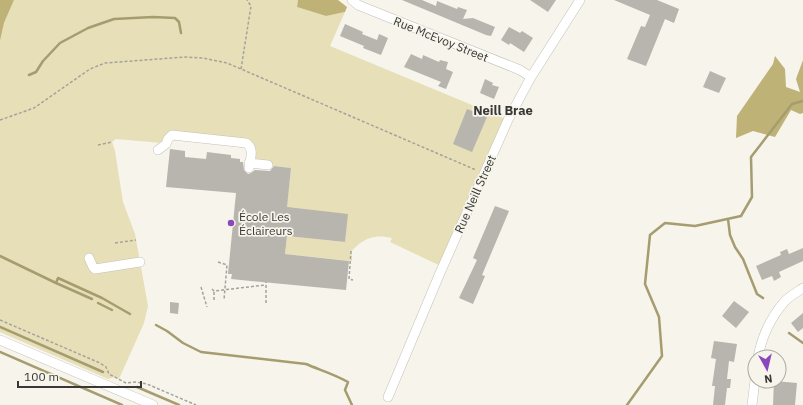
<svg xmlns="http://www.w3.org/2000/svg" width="803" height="405" viewBox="0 0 803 405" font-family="'IBM Plex Sans',sans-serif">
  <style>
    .green { fill: #e7dfb8 }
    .forest { fill: #bfb276 }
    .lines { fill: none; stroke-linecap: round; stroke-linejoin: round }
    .stream { stroke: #a59c70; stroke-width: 2.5 }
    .building { fill: #b7b5ad }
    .minor-casing { stroke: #c3c1b9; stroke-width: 10 }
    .path { stroke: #a4a29c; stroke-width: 1.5; stroke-dasharray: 3 2; stroke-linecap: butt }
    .minor { stroke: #fff; stroke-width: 9 }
    .poi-dot { fill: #8a48bd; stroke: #f6f4eb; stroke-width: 1.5 }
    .labels { text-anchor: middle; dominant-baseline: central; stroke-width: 3.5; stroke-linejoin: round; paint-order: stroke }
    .street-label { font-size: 12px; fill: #393835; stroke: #f6f4eb }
    .poi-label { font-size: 12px; fill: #393835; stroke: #f6f4eb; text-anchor: start }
    .neighbourhood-label { font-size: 13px; font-weight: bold; fill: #393835; stroke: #f6f4eb }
  </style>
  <rect width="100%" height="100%" fill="#f6f4eb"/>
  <path class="green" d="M14 0H298L297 7 326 16 345 12 330 46 508 120 443 267 390 242 392 238C380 235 369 236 359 244 357 246 353 249 352 251 351 254 352 258 352 261L285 254 287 236 345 242 347 215 286 211 291 168 249 163 250 146 178 135 162 143 116 139 112 142 115 151 123 202 135 234 148 306 144 323 119 379 114 377 108 379 0 332V41L4 23Z"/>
  <path class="forest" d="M0 0H14L4 23 0 41Z
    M298 0H338L347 7 345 12 326 16 297 7Z
    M775 56 785 69 786 87 800 92 796 79 803 60V113L800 114 791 110 775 137 753 131 736 138 737 116 773 64Z"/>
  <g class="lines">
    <path class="stream" d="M29 75 36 72 43 61 60 43 88 28 114 19 153 17 175 18 179 22 181 33
      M728 219 730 235 735 247 743 259 757 294 763 298
      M0 256 56 283 58 278 102 298 130 314
      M56 283 92 299
      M98 303 112 310
      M156 325 167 331 183 343 201 352 306 364C320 370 334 374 348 382L345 390 352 405
      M0 327 103 372
      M789 333 803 343
      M0 352 122 405
      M137 387 179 405
      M627 405 662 356 659 317 645 284 650 235 665 223 695 226 741 216 752 197 751 157 792 104 803 101"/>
  </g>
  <path class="building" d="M402 0H422L436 6 437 1 457 9 458 7 467 10 463 19 473 18 495 27 491 36 486 35Z
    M530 0H556L548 12Z
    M614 0H657L679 9 674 23 665 19 646 66 627 59 641 26 645 27 650 15Z
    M345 24 363 32 362 34 377 40 379 34 388 38 381 55 363 48 364 46 340 36Z
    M509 27 520 33 522 31 533 38 524 52 510 43 509 45 501 40Z
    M411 54 422 59 423 55 439 62 440 60 448 62 446 69 453 72 446 89 438 86 441 82 404 67Z
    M710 71 726 78 719 93 703 87Z
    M485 79 493 83 492 85 499 87 494 99 480 93Z
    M467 109 487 117 472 152 453 144Z
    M170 149 185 151V157L206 159 207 152 231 155V158L240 159V162H243L244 170 248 174 251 173 255 170 270 171 274 166 291 168 287 207 348 214 345 242 287 236 285 254 349 261 346 290 231 279 232 274H228L236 193 166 187Z
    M495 206 509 211 482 275 485 276 473 304 459 298 477 260 473 258Z
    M803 248V261L779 272 781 277 774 281 772 276 762 280 756 266 781 255 780 252 787 249 789 254Z
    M734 301 749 312 736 328 722 316Z
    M170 302 179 303 178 314 170 313Z
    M803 313V328L798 332 791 323Z
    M714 341 737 344 734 362 729 361 727 379H731L730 388H727L725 405H713L715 386H712L716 359 711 358Z
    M774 381 797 383 795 405H773Z"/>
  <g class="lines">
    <defs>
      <path id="minor" d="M352 0 358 5 520 70 531 77
        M158 150 166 144 168 139 172 135 246 143C255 148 250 160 249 168
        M249 163 268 165
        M89 258 93 267 95 269 140 262
        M0 340 153 405
        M758 357C762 336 771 317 785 301 790 296 797 292 803 288
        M388 397 440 273 508 120 531 77 580 0
        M752 405 755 380"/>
    </defs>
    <use href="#minor" class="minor-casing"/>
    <path class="path" d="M241 69 251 6 247 0
      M0 120 34 108 90 69 105 63 185 57 203 58 227 63 476 170
      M98 145 112 142
      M115 243 136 240
      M351 251 349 279 353 280
      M218 262 227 265 224 300
      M201 287 207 307
      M212 289 214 291 265 285
      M214 300V291
      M266 303V282
      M0 320 100 363 106 367 109 374 126 383 136 382 147 384 196 405"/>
    <use href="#minor" class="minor"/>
  </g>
  <circle class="poi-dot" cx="231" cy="223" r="4"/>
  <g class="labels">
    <g class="street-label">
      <text transform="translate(441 39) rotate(22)">Rue McEvoy Street</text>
      <text transform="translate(475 194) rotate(-66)">Rue Neill Street</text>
    </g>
    <g class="poi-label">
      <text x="239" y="216">École Les<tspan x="239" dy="14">Éclaireurs</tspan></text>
    </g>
    <g class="neighbourhood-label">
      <text x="503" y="110">Neill Brae</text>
    </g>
  </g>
  <g transform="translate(767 369) rotate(172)"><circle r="19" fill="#f6f4eb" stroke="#aaa9a2"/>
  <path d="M0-3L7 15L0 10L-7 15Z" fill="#8a48bd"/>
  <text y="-6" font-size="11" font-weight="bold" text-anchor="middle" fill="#393835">N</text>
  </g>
  <path d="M18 381v6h123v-6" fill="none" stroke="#393835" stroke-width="2"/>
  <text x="24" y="381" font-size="12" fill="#393835" stroke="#f6f4eb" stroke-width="3" paint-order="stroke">100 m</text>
</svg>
